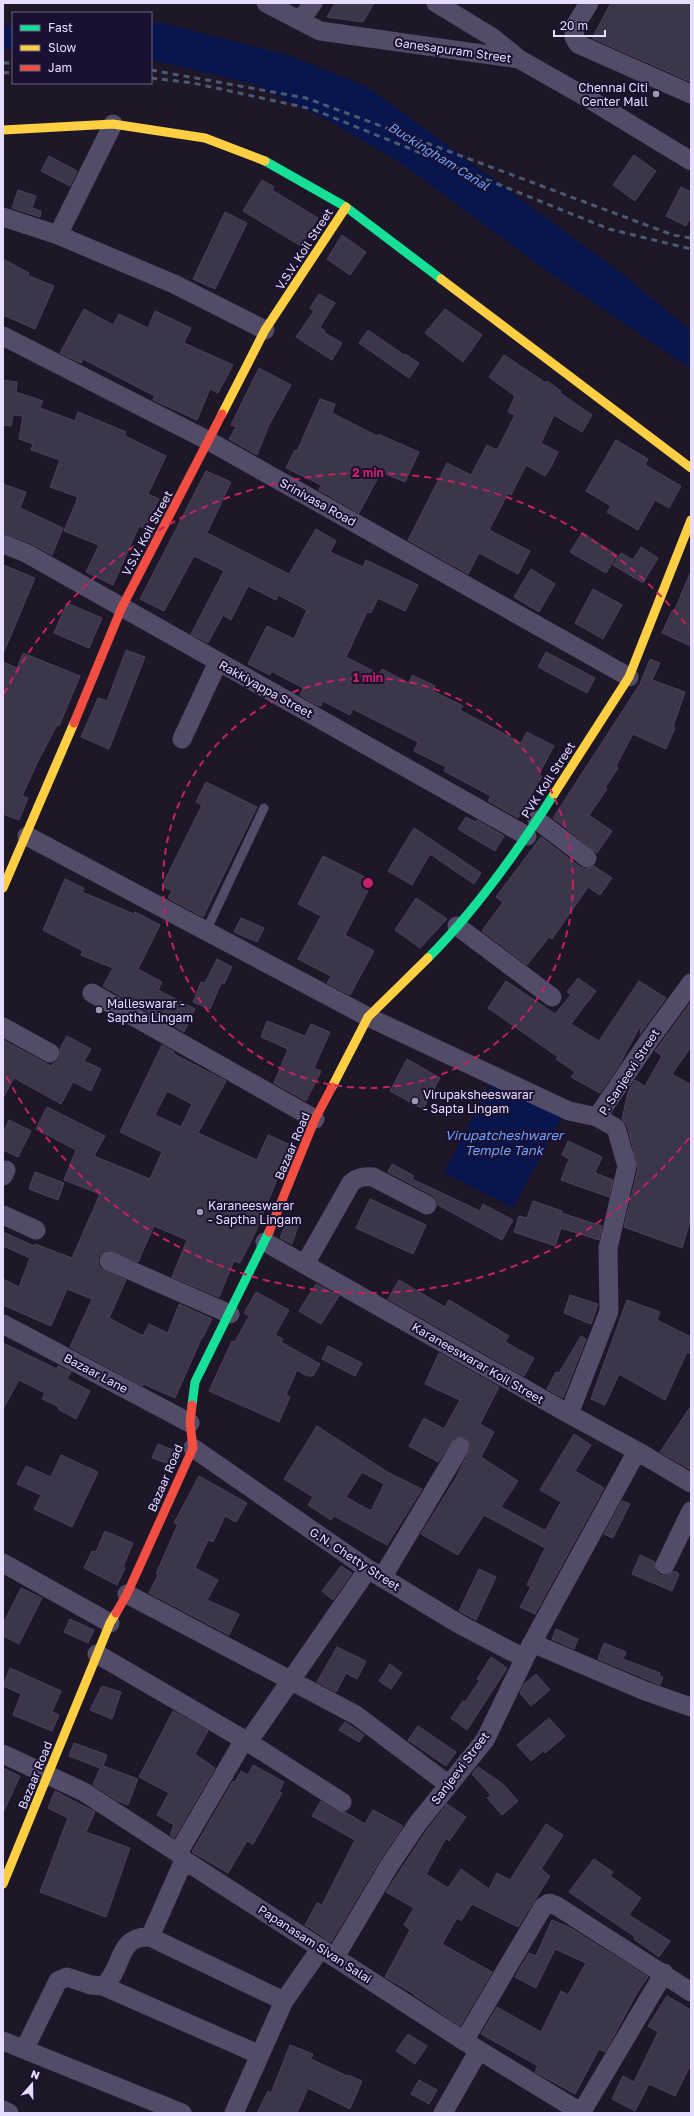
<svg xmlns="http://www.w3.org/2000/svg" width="694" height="2116" viewBox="0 0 694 2116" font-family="'Golos Text',sans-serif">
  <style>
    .water { fill: #09154d }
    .building { fill: #3c3649; stroke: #4b425b; fill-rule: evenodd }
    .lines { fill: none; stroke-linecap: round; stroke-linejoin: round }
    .lane { stroke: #524c69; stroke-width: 9 }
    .street { stroke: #524c69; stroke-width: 19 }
    .fast { stroke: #16e098; stroke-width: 9 }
    .slow { stroke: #ffcf43; stroke-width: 9 }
    .jam { stroke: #f24e42; stroke-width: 9 }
    .rail { stroke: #4c5973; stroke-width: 3; stroke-dasharray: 6 5; stroke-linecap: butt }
    .ring { fill: none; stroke: #c42263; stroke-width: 2; stroke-dasharray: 7 5 }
    .poi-dot { fill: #a098b4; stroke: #1a102f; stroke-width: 1.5 }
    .labels { text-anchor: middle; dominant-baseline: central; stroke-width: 4; stroke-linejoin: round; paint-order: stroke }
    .street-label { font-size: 12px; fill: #e7deff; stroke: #1a102f }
    .poi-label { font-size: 12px; fill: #e7deff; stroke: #1a102f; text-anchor: start }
    .water-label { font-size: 13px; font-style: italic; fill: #6ca2ff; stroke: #1a102f }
    .centre { fill: #c42263; stroke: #1a102f; stroke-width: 2 }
    .ring-label { font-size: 12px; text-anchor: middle; font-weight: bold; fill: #c42263; stroke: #1a102f; stroke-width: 4; stroke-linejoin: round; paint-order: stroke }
  </style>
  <rect width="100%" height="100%" fill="#1d1728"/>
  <path class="water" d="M151 23H163L291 56 366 86 624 275 691 331V369L544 269 398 161 327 120 253 84 151 60Z
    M3 26H13V48L3 50Z
    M491 1083 562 1117 513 1208 444 1173Z"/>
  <path class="building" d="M335 3H374L363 22 327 17Z
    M611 3H691V82L592 38Z
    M634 155 656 171 635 201 613 185Z
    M49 156 77 171 70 186 41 171Z
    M262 180 274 187 272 190 318 218 301 246 243 211Z
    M681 187 691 192V216L686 226 666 216Z
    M18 190 36 196 32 208 41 211 40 217 12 208Z
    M225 212 247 223 215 289 193 279Z
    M342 235 366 252 350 275 327 259Z
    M3 259 29 273 27 275 54 286 35 329 3 315Z
    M319 294 335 303 320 327 325 331 323 332 342 343 332 360 296 337 314 311 310 308Z
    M84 309 113 325 119 314 148 328 155 311 191 328 184 343 233 365 218 393 210 389 197 420 153 400 155 396 83 359 81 363 60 353Z
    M445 309 482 335 463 362 425 333Z
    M368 330 404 355 405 354 419 363 409 378 359 343Z
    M504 355 546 383 547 381 561 391 560 393 592 415 582 432 554 415 541 443 558 452 551 467 545 476 526 465 511 495 508 493 489 530 530 551 518 574 479 553 468 574 408 540 447 463 471 475 487 445 497 450 515 415 508 412 515 396 489 377Z
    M259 368 291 385 269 425 257 455 229 439 236 427 231 425Z
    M3 380 17 382 16 392 43 401 40 408 75 421 78 412 126 432 125 436 166 456 148 494 159 499 145 529 139 526 113 585 86 572 99 545 64 531 78 497 50 487 60 460 31 450 33 444 19 439 23 416 13 415 11 426 3 425Z
    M320 399 335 404 332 413 377 436 378 434 419 452 405 482 381 472 359 513 319 490 321 485 286 468 295 450 297 451Z
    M616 440 648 459 645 465 681 486 669 508 655 500 638 530 607 512 611 506 586 491Z
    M206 471 231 482 207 533 289 574 316 529 336 541 330 552 363 567 366 560 418 585 405 611 378 598 371 613 367 612 346 657 379 674 382 669 409 683 412 675 435 686 433 691 463 706 460 710 521 743 527 732 554 746 539 774 542 776 518 818 488 801 491 796 444 771 446 767 414 751 418 742 353 709 350 715 323 701 321 706 315 704 300 695 303 688 271 671 270 675 248 664 267 626 294 639 307 610 278 595 276 600 248 586 231 620 223 615 208 643 191 634 224 571 194 556 164 611 140 599Z
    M3 484 26 492 20 508 63 528 52 555 30 543 3 533Z
    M582 533 617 555 606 573 570 552Z
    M641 547 658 558 643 583 613 565 621 553 633 560Z
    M3 565 35 578 3 654Z
    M531 569 555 584 539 612 514 597Z
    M691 571V646L662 633 672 611 674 612Z
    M593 589 622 605 603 639 575 623Z
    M67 603 102 618 89 648 54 633Z
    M126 650 145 657 109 749 81 737 98 698 107 701Z
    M546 652 595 678 587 693 538 667Z
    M23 653 80 676 59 726 57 725 38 761 22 796 28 798 19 820 3 814V662L17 668Z
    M650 659 660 663 652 680 685 692 673 727 675 728 666 749 633 734 616 766 618 768 605 788 607 789 589 815 612 831 597 853 553 818 640 684Z
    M206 782 257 807 203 917 168 898 172 891 162 886 202 805 196 802Z
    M466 817 475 822 477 820 504 836 495 851 458 829Z
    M414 828 481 873 474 884 430 854 412 885 388 871Z
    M541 837 580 867 586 869 594 866 612 878 600 895 588 887 552 939 549 937 527 965 482 931 503 902 496 897Z
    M323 856 373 881 345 935 374 951 350 995 327 983 331 976 298 959 321 916 298 904Z
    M65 879 84 888 82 892 134 914 135 912 160 925 138 969 162 982 158 990 195 1009 184 1032 103 986 113 968 81 955 83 951 43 930Z
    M416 898 447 919 420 948 395 930Z
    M241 918 264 928 257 942 234 932Z
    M217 959 232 967 224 984 221 983 210 1009 193 1002 201 982 205 983Z
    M578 978 596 991 571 1024 599 1041 639 981 666 998 640 1034 642 1023 618 1067 600 1093 571 1077 575 1072 556 1059 558 1057 488 1008 506 981 555 1014 571 995 567 992Z
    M691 1002V1047L672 1074 691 1085V1218L682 1248 624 1227 638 1168 627 1125 622 1119 628 1092 635 1080 645 1086 662 1056 655 1051Z
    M267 1021 305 1036 311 1024 330 1032 314 1068 321 1071 306 1101 274 1083 288 1049 261 1037Z
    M67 1036 91 1049 84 1061 101 1069 91 1091 73 1082 61 1104 14 1078 3 1098V1040L51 1066 60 1058V1049Z
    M162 1045 174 1052V1054L226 1081 198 1133 257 1160 268 1135 291 1145 256 1231 240 1263 234 1261 219 1297 172 1277 187 1240 154 1226 138 1262 108 1250 99 1256 98 1263 100 1268 126 1280 109 1318 143 1336 149 1324 168 1333 179 1304 212 1319 203 1337H202L175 1398 143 1384V1386L70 1347 92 1299 67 1289 51 1326 3 1305V1279L19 1287 30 1258 3 1246V1232L34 1246 35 1244 72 1258 100 1194 64 1180 76 1150 36 1129 47 1107 105 1136 94 1156 150 1179 162 1152 120 1132ZM167 1091 192 1104 181 1127 155 1115Z
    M407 1059 440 1078 423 1109 390 1091Z
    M9 1120 31 1131 18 1157 3 1150V1133Z
    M568 1141 602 1157 595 1173 613 1180 609 1197 561 1180 569 1159 562 1155Z
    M392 1164 414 1176 412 1179 480 1211 483 1204 513 1220 502 1240 438 1205 436 1199 432 1195 388 1172Z
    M35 1172 64 1183 58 1200 29 1189Z
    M370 1199 426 1225 413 1254 356 1228Z
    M533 1201 562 1211 561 1213 602 1226 599 1240 561 1228 555 1246 514 1232 519 1216 527 1218Z
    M288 1219 299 1223 292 1244 280 1238Z
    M399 1280 445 1307 449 1300 509 1336 505 1342 534 1358 524 1376 388 1299Z
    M316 1284 339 1296 321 1324 299 1311Z
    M256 1292 289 1310 275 1335 283 1339 281 1342 320 1364 313 1376H307L297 1370 286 1395 290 1397 279 1422 209 1391 232 1341 235 1342 249 1316 244 1313Z
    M570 1295 598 1304 591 1324 564 1313Z
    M627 1300 660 1312 657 1320 691 1337V1354L687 1352 665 1400 619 1374 605 1405 591 1399Z
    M581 1336 586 1339 563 1398 547 1389 556 1372 559 1373Z
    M3 1343 57 1369 58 1366 71 1372 67 1379 90 1391 76 1419 58 1409 59 1407 42 1399 45 1393 19 1380 3 1409Z
    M328 1346 362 1363 355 1376 322 1359Z
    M439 1353 499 1387 480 1424 494 1432 481 1457 518 1481 501 1507 544 1530 546 1529 561 1502 540 1490 574 1434 591 1445 575 1471 604 1488 535 1614 520 1607 531 1587 527 1585 545 1548 484 1515 458 1555 421 1534 459 1473H458L471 1448 466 1438 455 1437 438 1462 409 1446 424 1418 444 1429 460 1400 425 1384Z
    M691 1406V1470L660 1452Z
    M317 1426 389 1473 422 1489 387 1545 334 1516 331 1520 308 1505 313 1497 284 1479ZM362 1472 384 1484 371 1511 346 1497Z
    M158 1444 178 1452 172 1465 152 1458Z
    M61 1455 98 1472 72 1527 34 1509 41 1495 17 1484 26 1466 51 1477Z
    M199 1476 247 1503 236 1522 225 1516 213 1542 208 1540 195 1568 218 1580 207 1600 239 1614 229 1635 149 1593 158 1575 156 1574 178 1524 174 1523Z
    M622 1501 630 1504 613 1538 604 1534Z
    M105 1531 133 1543 123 1567 125 1568 117 1585 84 1568 92 1551 96 1552Z
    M640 1555 655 1562 656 1571 660 1575 666 1576 674 1571 679 1574 672 1591 632 1574Z
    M341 1566 352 1573 333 1600 322 1591Z
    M479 1569 496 1577 476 1620 459 1611Z
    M21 1588 42 1598 19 1644 3 1636V1624Z
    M70 1619 94 1630 88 1643 64 1632Z
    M556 1629 578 1639 574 1649 552 1639Z
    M604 1643 626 1652 623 1659 660 1673 659 1676 663 1677 660 1685 598 1659Z
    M337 1647 366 1661 357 1679 346 1673 336 1692 317 1682Z
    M491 1657 507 1668 467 1730 451 1718 463 1701 465 1702 480 1680 477 1679Z
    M390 1664 402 1673 391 1689 379 1681Z
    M10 1668 61 1691 52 1712 59 1715 52 1731 13 1715 21 1694 3 1686Z
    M536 1674 550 1690 531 1706 520 1693 524 1684Z
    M102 1686 121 1692 112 1719 90 1710Z
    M173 1711 208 1731 195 1754 215 1768 174 1838 170 1834 174 1825 157 1815 169 1793 139 1777Z
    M549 1718 565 1736 545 1753 543 1751 531 1761 517 1745Z
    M345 1722 364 1735 359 1742 339 1730Z
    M418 1726 456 1752 446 1766 408 1740Z
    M74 1743 107 1755 103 1766 138 1779 128 1805 118 1801 93 1785 100 1768 69 1756Z
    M253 1765 284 1782 279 1792 282 1793 253 1844 247 1841 228 1873 192 1852 233 1781 235 1782 241 1771 248 1775Z
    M478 1767 503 1784 518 1801 502 1815 487 1798 491 1795 472 1774Z
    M3 1768 20 1776 3 1813Z
    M55 1791 95 1812 86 1832 130 1848 106 1917 40 1892 68 1818 48 1808Z
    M321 1801 336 1811 345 1812 365 1824 373 1810 403 1826 380 1860 331 1942 305 1925 317 1903 322 1905 355 1840 312 1816Z
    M447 1804 466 1817 449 1841 446 1838 426 1874 448 1888 461 1869 489 1889 497 1873 510 1880 546 1824 563 1835 541 1869 550 1876 518 1927 472 1904 461 1921 457 1918 442 1944 492 1972 460 2026 414 1995V1994L385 1977 410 1930 404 1925 414 1908 386 1892 427 1830Z
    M594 1859 613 1872 610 1876 641 1898 629 1915 670 1941 659 1957 634 1939 635 1937 569 1892Z
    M552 1920 569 1927 648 1977 637 1993 605 2052 599 2049 575 2094 535 2072 538 2066 481 2034 497 2007 541 2032 561 1991 568 1995 586 1963 555 1949 536 1988 515 1977 529 1953 536 1956Z
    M667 1996 691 2010V2064L675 2096 649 2084 635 2111 612 2099 623 2076 634 2082 658 2032 648 2026Z
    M408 2034 427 2046 415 2064 396 2051Z
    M290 2045 313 2054 311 2059 347 2076 348 2075 362 2081 350 2109 308 2088 297 2113H257L268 2091 271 2093Z
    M419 2080 437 2090 429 2104 411 2094Z"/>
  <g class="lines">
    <path class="lane" d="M206 931 264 808"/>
    <path class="street" d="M266 3 320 31 519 59 584 96 691 161
      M436 3 492 37 519 59
      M589 3 575 26 574 37 578 44 691 94
      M300 21 313 3
      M3 217 58 235 174 284 265 330
      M58 235 113 124
      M3 336 209 441 629 677
      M3 544 26 553 527 836
      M182 739 218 662
      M537 820 587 858
      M27 836 368 1017 569 1111 597 1117
      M457 926 552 997
      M92 993 315 1119
      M3 1027 50 1053
      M3 1176 6 1170
      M3 1215 36 1230
      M265 1242 569 1414 637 1451 691 1483
      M109 1261 230 1314
      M305 1264 351 1183C358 1177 364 1176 373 1177L427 1205
      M3 1324 190 1423
      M569 1414 609 1311 608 1248 627 1166 616 1128 597 1117 650 1039 691 983
      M193 1448 368 1569 459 1624 524 1658
      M3 1563 110 1623
      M665 1565 691 1511
      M382 1578 460 1447
      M127 1594 356 1715 449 1785
      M532 1643 645 1691 691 1707
      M97 1654 248 1742 342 1802
      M248 1742 368 1569
      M3 1754 84 1792 178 1853 184 1860 464 2041 582 2113
      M178 1853 244 1740
      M150 1937 184 1860
      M335 1957 389 1866 418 1823 485 1740 532 1643 637 1451
      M103 1986 260 2055
      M3 2041 182 2113
      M464 2041 543 1907 549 1903 557 1906 691 1992
      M25 2048 58 1981 67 1977 91 1985 103 1986C124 1970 116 1935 150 1937L284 2001
      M3 2110 9 2113
      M234 2113 284 2001 321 1948
      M443 2113 479 2050
      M581 2113 664 1973"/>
    <path class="fast" d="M265 161 346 207 441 279
      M428 958C474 912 519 849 554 794
      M192 1405 195 1382 269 1232"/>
    <path class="slow" d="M3 130 113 124 205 138 265 161
      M441 279 691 468
      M222 414 265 330 346 207
      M554 794 629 677 691 520
      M3 888 74 723
      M332 1087 368 1017 428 958
      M3 1884 110 1623 116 1613"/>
    <path class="jam" d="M74 723 122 607 222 414
      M269 1232 315 1119 332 1087
      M116 1613 127 1594 193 1448 190 1423 192 1405"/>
    <path class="rail" d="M3 63H13
      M151 70 306 98 673 235 691 238
      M3 73 13 72
      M151 78 193 83 312 109 609 229 691 249"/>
  </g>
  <g class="ring">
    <circle cx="368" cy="883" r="205"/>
    <path d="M689 1138A410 410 0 0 1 4 1072M4 694A410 410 0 0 1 689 628"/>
  </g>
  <g class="poi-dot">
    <circle cx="656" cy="94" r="4"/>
    <circle cx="99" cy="1010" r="4"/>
    <circle cx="415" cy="1101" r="4"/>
    <circle cx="200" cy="1212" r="4"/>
  </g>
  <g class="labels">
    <g class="street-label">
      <text transform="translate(453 50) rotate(8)">Ganesapuram Street</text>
      <text transform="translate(304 249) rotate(-57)">V.S.V. Koil Street</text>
      <text transform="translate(318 502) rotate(29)">Srinivasa Road</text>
      <text transform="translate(147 533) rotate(-62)">V.S.V. Koil Street</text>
      <text transform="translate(266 689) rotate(29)">Rakkiyappa Street</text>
      <text transform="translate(548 780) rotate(-57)">PVK Koil Street</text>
      <text transform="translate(629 1072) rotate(-57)">P. Sanjeevi Street</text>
      <text transform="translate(292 1146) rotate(-67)">Bazaar Road</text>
      <text transform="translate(478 1363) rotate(30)">Karaneeswarar Koil Street</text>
      <text transform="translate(96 1373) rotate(28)">Bazaar Lane</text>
      <text transform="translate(165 1478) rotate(-67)">Bazaar Road</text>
      <text transform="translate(355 1559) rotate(33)">G.N. Chetty Street</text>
      <text transform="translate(460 1768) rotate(-53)">Sanjeevi Street</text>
      <text transform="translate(35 1775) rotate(-68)">Bazaar Road</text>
      <text transform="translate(315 1944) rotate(33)">Papanasam Sivan Salai</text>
    </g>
    <g class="poi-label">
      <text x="648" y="87" text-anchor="end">Chennai Citi<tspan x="648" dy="14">Center Mall</tspan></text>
      <text x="107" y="1003">Malleswarar -<tspan x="107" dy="14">Saptha Lingam</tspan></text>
      <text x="423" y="1094">Virupaksheeswarar<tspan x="423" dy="14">- Sapta Lingam</tspan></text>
      <text x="208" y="1205">Karaneeswarar<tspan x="208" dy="14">- Saptha Lingam</tspan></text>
    </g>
    <g class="water-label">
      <text transform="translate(439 156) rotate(32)">Buckingham Canal</text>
      <text x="504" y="1135">Virupatcheshwarer<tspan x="504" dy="15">Temple Tank</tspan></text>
    </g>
  </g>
  <circle cx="368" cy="883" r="6" class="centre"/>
  <g class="ring-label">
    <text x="368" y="477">2 min</text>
    <text x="368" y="682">1 min</text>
  </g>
  <rect width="694" height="2116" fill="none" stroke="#e7deff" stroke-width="8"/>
  <rect x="12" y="12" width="140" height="72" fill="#1a102f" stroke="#6c6282"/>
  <rect x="20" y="25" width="20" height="6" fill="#16e098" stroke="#6c6282"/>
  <text x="48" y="32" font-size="12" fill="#e7deff">Fast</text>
  <rect x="20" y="45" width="20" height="6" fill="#ffcf43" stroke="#6c6282"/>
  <text x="48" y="52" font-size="12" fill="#e7deff">Slow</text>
  <rect x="20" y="65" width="20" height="6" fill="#f24e42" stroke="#6c6282"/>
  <text x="48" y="72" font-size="12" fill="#e7deff">Jam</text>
  <g transform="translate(32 2084) rotate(20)" stroke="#1a102f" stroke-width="3" paint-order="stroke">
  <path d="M0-3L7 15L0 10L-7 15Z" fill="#e7deff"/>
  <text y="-6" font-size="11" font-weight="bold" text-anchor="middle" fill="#e7deff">N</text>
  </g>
  <path d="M554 30v6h51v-6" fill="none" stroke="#e7deff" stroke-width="2"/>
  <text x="560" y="30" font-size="12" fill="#e7deff" stroke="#1a102f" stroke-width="3" paint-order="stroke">20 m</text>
</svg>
